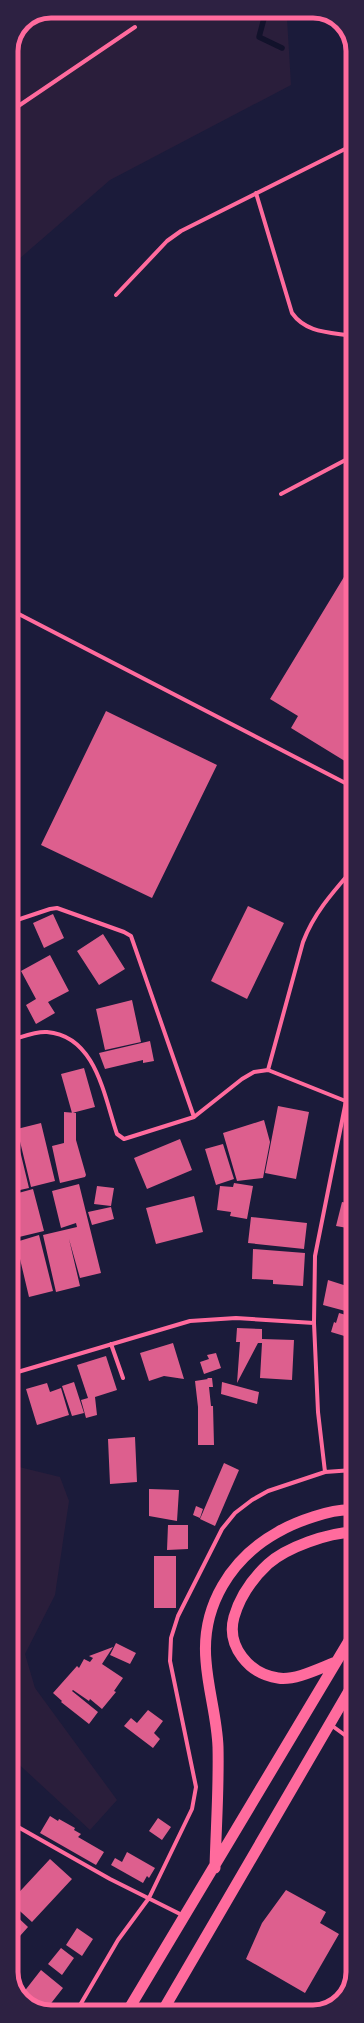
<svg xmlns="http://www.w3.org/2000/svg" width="364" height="2023" viewBox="0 0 364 2023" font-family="'Fira Sans',sans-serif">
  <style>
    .green { fill: #2a1e3b }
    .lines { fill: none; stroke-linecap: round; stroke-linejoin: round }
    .stream { stroke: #12122b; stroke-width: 5.5 }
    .building { fill: #dd5f8e }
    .minor { stroke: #ff6b9d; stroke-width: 4 }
    .trunk { stroke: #ff6b9d; stroke-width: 11 }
    .rim { fill: none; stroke: #ff6b9d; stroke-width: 5 }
  </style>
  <rect width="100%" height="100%" fill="#1b1b3a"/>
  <path class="green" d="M51 11H283L287 18 291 85 110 180 11 266V51L23 22Z
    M11 1465 60 1477 69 1501 55 1595 25 1654 35 1688 117 1800 90 1830 11 1757Z"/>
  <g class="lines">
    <path class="stream" d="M266 11 259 37 282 48"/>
  </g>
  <path class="building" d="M347 572 353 576V755L348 763 291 728 298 716 270 699Z
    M106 711 217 765 152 898 41 845Z
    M248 906 284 923 247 999 211 981Z
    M53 914 64 938 44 948 33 923Z
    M103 934 125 969 99 985 77 951Z
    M50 955 69 991 48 1002 55 1013 36 1024 26 1005 36 999 21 971Z
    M11 988 19 1002 11 1007Z
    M132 1000 141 1042 105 1050 96 1009Z
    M150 1041 154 1061 143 1063V1060L105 1069 99 1053Z
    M84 1068 95 1107 72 1113 61 1074Z
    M278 1106 309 1112 296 1179 265 1173Z
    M64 1112 76 1113V1140L86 1175 85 1177 60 1183 52 1146 64 1143Z
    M264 1120 270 1142 263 1178 237 1181 223 1133Z
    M41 1123 55 1181 31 1187 17 1129Z
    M15 1130 29 1188 11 1192V1131Z
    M180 1139 192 1170 147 1189 134 1158Z
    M223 1144 234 1179 216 1185 205 1149Z
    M234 1183 253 1186 247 1219 230 1216 231 1212 217 1210 220 1186 233 1187Z
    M79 1184 101 1273 80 1278 69 1239 80 1286 56 1292 43 1235 77 1227 76 1223 61 1228 52 1191Z
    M97 1186 114 1188 111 1206 94 1204Z
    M33 1189 44 1231 19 1237 11 1207V1195Z
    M194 1196 203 1232 156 1244 146 1208Z
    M342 1202 353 1204V1229L336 1226Z
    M111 1207 114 1219 92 1225 88 1212Z
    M251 1217 307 1223 304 1249 248 1243Z
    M39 1235 53 1291 29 1297 16 1242Z
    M253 1249 305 1253 303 1286 273 1284V1280L252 1279Z
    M328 1280 353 1288V1300L349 1312 323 1305Z
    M339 1313 353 1317 350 1327 353 1329 351 1338 331 1332 334 1322 336 1323Z
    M237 1328 262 1329V1339L294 1340 292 1380 260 1378 262 1343H258L237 1383 240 1342H236Z
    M173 1343 184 1379 164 1376 149 1381 140 1353Z
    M216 1353 221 1368 204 1374 200 1362 209 1359 207 1355Z
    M106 1356 117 1390 95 1397 97 1415 86 1418 81 1400 88 1398 77 1365Z
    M207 1378H212L213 1387H209L211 1406H213L214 1445H198V1407L195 1381 208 1379Z
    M74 1382 84 1413 72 1416 62 1386Z
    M222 1382 259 1392 257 1404 221 1394Z
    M47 1383 50 1392 61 1388 69 1415 37 1425 26 1389Z
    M11 1411 19 1432 11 1434Z
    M135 1437 137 1482 110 1484 108 1439Z
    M224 1463 239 1470 215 1526 200 1519Z
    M149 1489 179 1490 177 1521 149 1516Z
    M196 1506 203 1509 200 1518 193 1515Z
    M168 1525H188V1549L167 1550Z
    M154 1556H176V1608H154Z
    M116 1643 136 1653 130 1664 110 1655Z
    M113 1647 102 1664 123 1678 114 1691 116 1692 102 1709 90 1699 89 1701 73 1690 72 1691 98 1712 89 1724 61 1702 62 1701 53 1693 77 1666 79 1668 84 1659 90 1662 93 1658 89 1656Z
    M148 1710 163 1721 154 1733 160 1739 153 1748 124 1726 131 1718 137 1723Z
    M50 1816 58 1821 59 1819 75 1828 74 1830 81 1834 78 1837 104 1852 96 1865 40 1833Z
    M158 1818 171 1827 162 1840 149 1831Z
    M127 1852 155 1868 149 1878 147 1876 143 1883 111 1865 115 1858 122 1862Z
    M50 1859 72 1879 32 1922 11 1903V1901Z
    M286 1890 326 1912 320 1923 339 1934 305 1993 246 1959 262 1923Z
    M11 1911 28 1927 11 1946Z
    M77 1928 93 1939 82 1956 66 1945Z
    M61 1948 74 1958 62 1975 48 1964Z
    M41 1970 63 1988 45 2011 23 1993Z
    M268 2007 277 2012H265Z"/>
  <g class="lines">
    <path class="minor" d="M11 111 135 27
      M256 193 292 313C306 333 329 332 353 336
      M116 295 167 241 181 231 353 145
      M281 494 353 456
      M11 610 353 787
      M11 922 50 909 57 908 124 932 131 936 194 1117
      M11 1040C22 1037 36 1031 47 1032 96 1036 104 1096 117 1134L124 1139 194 1117 242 1079 254 1072 268 1070 353 1104
      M268 1070 303 942C314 913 333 892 353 869
      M111 1344 123 1378
      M11 1374 190 1321 236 1318 314 1323
      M325 1472 318 1412 314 1323 315 1256 346 1101
      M331 1725 353 1741
      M11 1823 110 1879 184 1916
      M76 2012 118 1940 149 1898 192 1809 196 1787 170 1661 171 1638 178 1616 222 1529 235 1513 252 1500 268 1491 325 1472 353 1470"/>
    <path class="trunk" d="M336 1662C320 1668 295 1681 278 1678 249 1674 226 1646 234 1617 240 1596 253 1578 268 1564 287 1547 328 1533 353 1532
      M215 1868C216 1828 219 1788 218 1747 217 1718 208 1690 206 1661 201 1606 231 1558 278 1532 295 1522 333 1508 353 1510
      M127 2012 353 1634
      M162 2012 353 1684"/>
  </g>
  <path d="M0 0H364V2023H0ZM51 18H313A33 33 0 0 1 346 51V1972A33 33 0 0 1 313 2005H51A33 33 0 0 1 18 1972V51A33 33 0 0 1 51 18Z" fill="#2d2142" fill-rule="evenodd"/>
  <path class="rim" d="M51 18H313A33 33 0 0 1 346 51V1972A33 33 0 0 1 313 2005H51A33 33 0 0 1 18 1972V51A33 33 0 0 1 51 18Z"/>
</svg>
